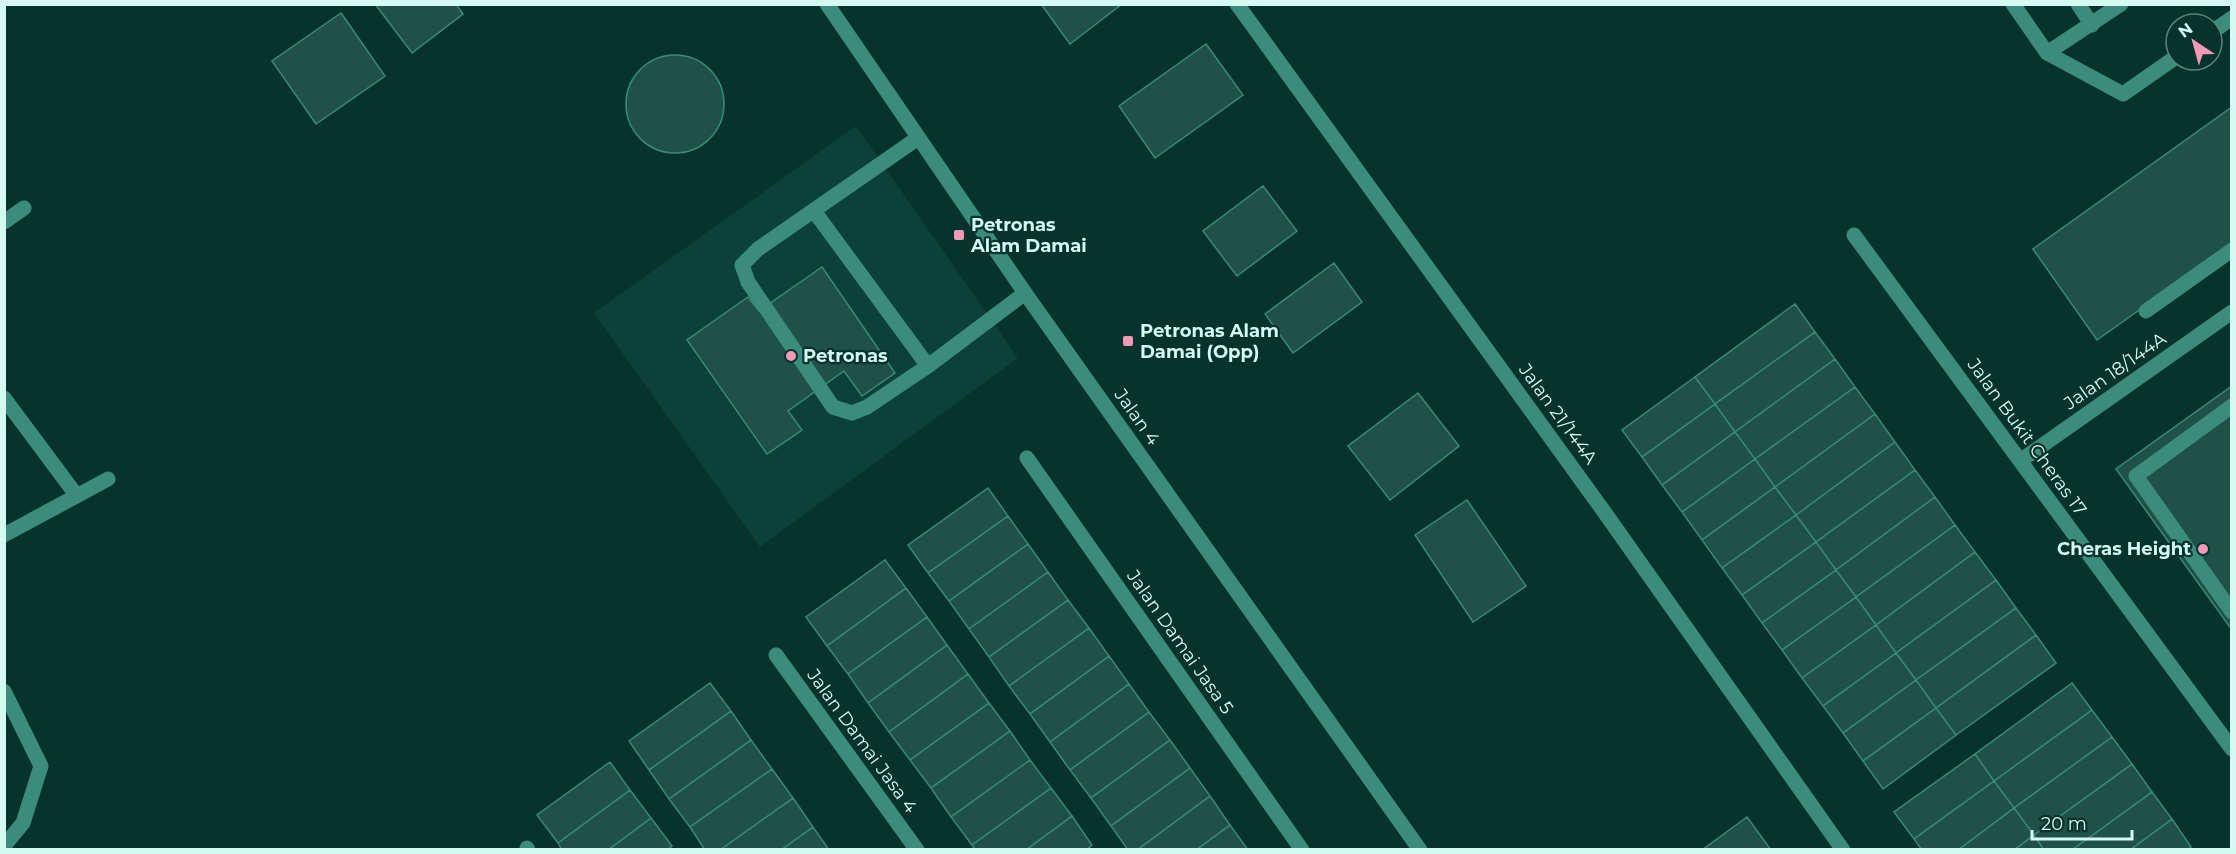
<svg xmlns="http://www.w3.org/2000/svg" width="2236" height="854" viewBox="0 0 2236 854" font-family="Montserrat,sans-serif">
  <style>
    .built { fill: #0b4138 }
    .building { fill: #1f5147; stroke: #388a79; stroke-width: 1.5 }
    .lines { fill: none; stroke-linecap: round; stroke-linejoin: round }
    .lane { stroke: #3b8c7b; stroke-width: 15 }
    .street { stroke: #3b8c7b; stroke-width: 15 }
    .secondary { stroke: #3b8c7b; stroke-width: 15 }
    .poi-dot { fill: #f09ab7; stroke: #06342c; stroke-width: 2 }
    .labels { text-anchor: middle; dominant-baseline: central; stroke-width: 4.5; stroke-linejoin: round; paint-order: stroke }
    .poi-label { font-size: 18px; font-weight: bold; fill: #d5fbf1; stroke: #06342c; text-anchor: start }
    .street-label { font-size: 18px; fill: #d5fbf1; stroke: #06342c }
  </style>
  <rect width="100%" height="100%" fill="#06342c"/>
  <path class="built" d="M856 126 1018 358 760 547 594 313Z"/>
  <path class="building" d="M375 4H456L463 14 412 53Z
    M1041 4H1122L1070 44Z
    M341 13 385 76 316 124 272 61Z
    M1206 44 1243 95 1155 158 1119 106Z
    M626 104a49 49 0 1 1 98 0a49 49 0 1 1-98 0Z
    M2232 107V244L2097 340 2033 249Z
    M1263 186 1297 231 1237 276 1203 231Z
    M1334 263 1362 302 1293 353 1265 314Z
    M822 267 895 373 862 396 844 371 788 411 802 430 767 454 687 340 748 297 759 311Z
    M1795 304 1815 332 1715 404 1695 377Z
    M1815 332 1835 359 1735 432 1715 404Z
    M1835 359 1855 387 1755 459 1735 432Z
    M1695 377 1715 404 1642 457 1622 430Z
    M2232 386V630L2116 469Z
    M1855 387 1875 414 1775 487 1755 459Z
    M1418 393 1459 446 1390 500 1348 446Z
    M1715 404 1735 432 1662 485 1642 457Z
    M1875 414 1895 442 1796 515 1775 487Z
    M1735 432 1755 459 1682 512 1662 485Z
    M1895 442 1915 470 1816 542 1796 515Z
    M1755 459 1775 487 1702 540 1682 512Z
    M1915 470 1935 497 1836 570 1816 542Z
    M1775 487 1796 515 1722 568 1702 540Z
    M988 488 1008 516 928 573 908 545Z
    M1935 497 1955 525 1856 597 1836 570Z
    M1467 500 1526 586 1473 622 1415 535Z
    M1796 515 1816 542 1742 595 1722 568Z
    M1008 516 1028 544 949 601 928 573Z
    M1955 525 1975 552 1876 625 1856 597Z
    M1816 542 1836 570 1762 623 1742 595Z
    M1028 544 1048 572 969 629 949 601Z
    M1975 552 1996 580 1896 653 1876 625Z
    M885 560 906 588 827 646 806 617Z
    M1836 570 1856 597 1782 650 1762 623Z
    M1048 572 1068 600 989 657 969 629Z
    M1996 580 2016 608 1916 680 1896 653Z
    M906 588 927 617 848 674 827 646Z
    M1856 597 1876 625 1802 678 1782 650Z
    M1068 600 1089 628 1009 686 989 657Z
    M2016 608 2036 635 1936 708 1916 680Z
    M927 617 947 645 868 703 848 674Z
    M1876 625 1896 653 1823 706 1802 678Z
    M1089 628 1109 656 1030 714 1009 686Z
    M2036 635 2056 663 1956 735 1936 708Z
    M947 645 968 674 889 732 868 703Z
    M1896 653 1916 680 1843 733 1823 706Z
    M1109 656 1129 684 1050 742 1030 714Z
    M968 674 989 703 910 760 889 732Z
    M1916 680 1936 708 1863 761 1843 733Z
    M710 683 731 711 649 770 629 741Z
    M2072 683 2092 710 1994 781 1975 754Z
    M1129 684 1149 712 1070 770 1050 742Z
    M989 703 1010 731 931 788 910 760Z
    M1936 708 1956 735 1883 789 1863 761Z
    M2092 710 2112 737 2014 808 1994 781Z
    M731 711 751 740 669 799 649 770Z
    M1149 712 1170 740 1091 798 1070 770Z
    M1010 731 1030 760 951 817 931 788Z
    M2112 737 2132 764 2034 835 2014 808Z
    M751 740 772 769 690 827 669 799Z
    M1170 740 1190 768 1111 826 1091 798Z
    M1975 754 1994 781 1914 839 1894 812Z
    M1030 760 1051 788 972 845 951 817Z
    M610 762 630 790 558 843 537 815Z
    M2132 764 2152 792 2072 850H2044L2034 835Z
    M1190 768 1210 796 1137 850H1128L1111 826Z
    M772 769 793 798 720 850H705L690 827Z
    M1994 781 2014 808 1958 850H1922L1914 839Z
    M1051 788 1072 816 1026 850H975L972 845Z
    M630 790 651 818 608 850H562L558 843Z
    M2152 792 2172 819 2130 850H2072Z
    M1210 796 1230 825 1196 850H1137Z
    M793 798 813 827 781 850H720Z
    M2014 808 2034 835 2014 850H1958Z
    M1072 816 1092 845 1086 850H1026Z
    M1747 817 1771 850H1702Z
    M651 818 672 846 667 850H608Z
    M2172 819 2191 847 2187 850H2130Z
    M1230 825 1248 850H1196Z
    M813 827 829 850H781Z
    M2034 835 2044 850H2014Z"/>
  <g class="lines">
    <path class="lane" d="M918 138 758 249 742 265 748 282 833 407 852 413 867 407 928 366 1025 293
      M814 211 928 366
      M4 222 24 208
      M2146 311 2232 250
      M4 398 77 496
      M2232 406 2136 476 2232 612
      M4 535 108 479
      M4 691 41 766 23 823 4 846"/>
    <path class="street" d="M1237 4 1605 513 1843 850
      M2013 4 2047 53 2123 94 2176 57
      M2078 4 2092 25
      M2212 32 2232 18
      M2047 53 2121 4
      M1854 235 2232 749
      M1027 458 1302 850
      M2020 461 2232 312
      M776 655 917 850
      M527 848 528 850"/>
    <path class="secondary" d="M827 4 1025 293 1420 850"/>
  </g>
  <g class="poi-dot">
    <rect x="953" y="229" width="12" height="12" rx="3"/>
    <rect x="1122" y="335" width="12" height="12" rx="3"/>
    <circle cx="791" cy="356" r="6"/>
    <circle cx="2203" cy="549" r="6"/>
  </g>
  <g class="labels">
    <g class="poi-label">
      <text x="971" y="225">Petronas<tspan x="971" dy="21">Alam Damai</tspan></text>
      <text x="1140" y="331">Petronas Alam<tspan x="1140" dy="21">Damai (Opp)</tspan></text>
      <text x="803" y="356">Petronas</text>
      <text x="2191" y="549" text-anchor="end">Cheras Height</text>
    </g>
    <g class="street-label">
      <text transform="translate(2115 371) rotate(-35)">Jalan 18/144A</text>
      <text transform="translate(1558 414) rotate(54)">Jalan 21/144A</text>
      <text transform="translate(1137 417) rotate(55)">Jalan 4</text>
      <text transform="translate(2027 437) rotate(54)">Jalan Bukit Cheras 17</text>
      <text transform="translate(1180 642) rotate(55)">Jalan Damai Jasa 5</text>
      <text transform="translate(862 741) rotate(54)">Jalan Damai Jasa 4</text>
    </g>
  </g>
  <rect width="2236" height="854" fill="none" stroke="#d5fbf1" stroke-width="12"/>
  <g transform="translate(2194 42) rotate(324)"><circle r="28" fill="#06342c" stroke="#59847b" stroke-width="1.5"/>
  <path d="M0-4.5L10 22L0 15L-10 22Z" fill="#f09ab7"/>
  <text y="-9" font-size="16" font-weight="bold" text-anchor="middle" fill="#d5fbf1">N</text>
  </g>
  <path d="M2032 830v9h100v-9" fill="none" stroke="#d5fbf1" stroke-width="3"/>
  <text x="2041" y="830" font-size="18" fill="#d5fbf1" stroke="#06342c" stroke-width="4.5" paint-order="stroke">20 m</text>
</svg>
